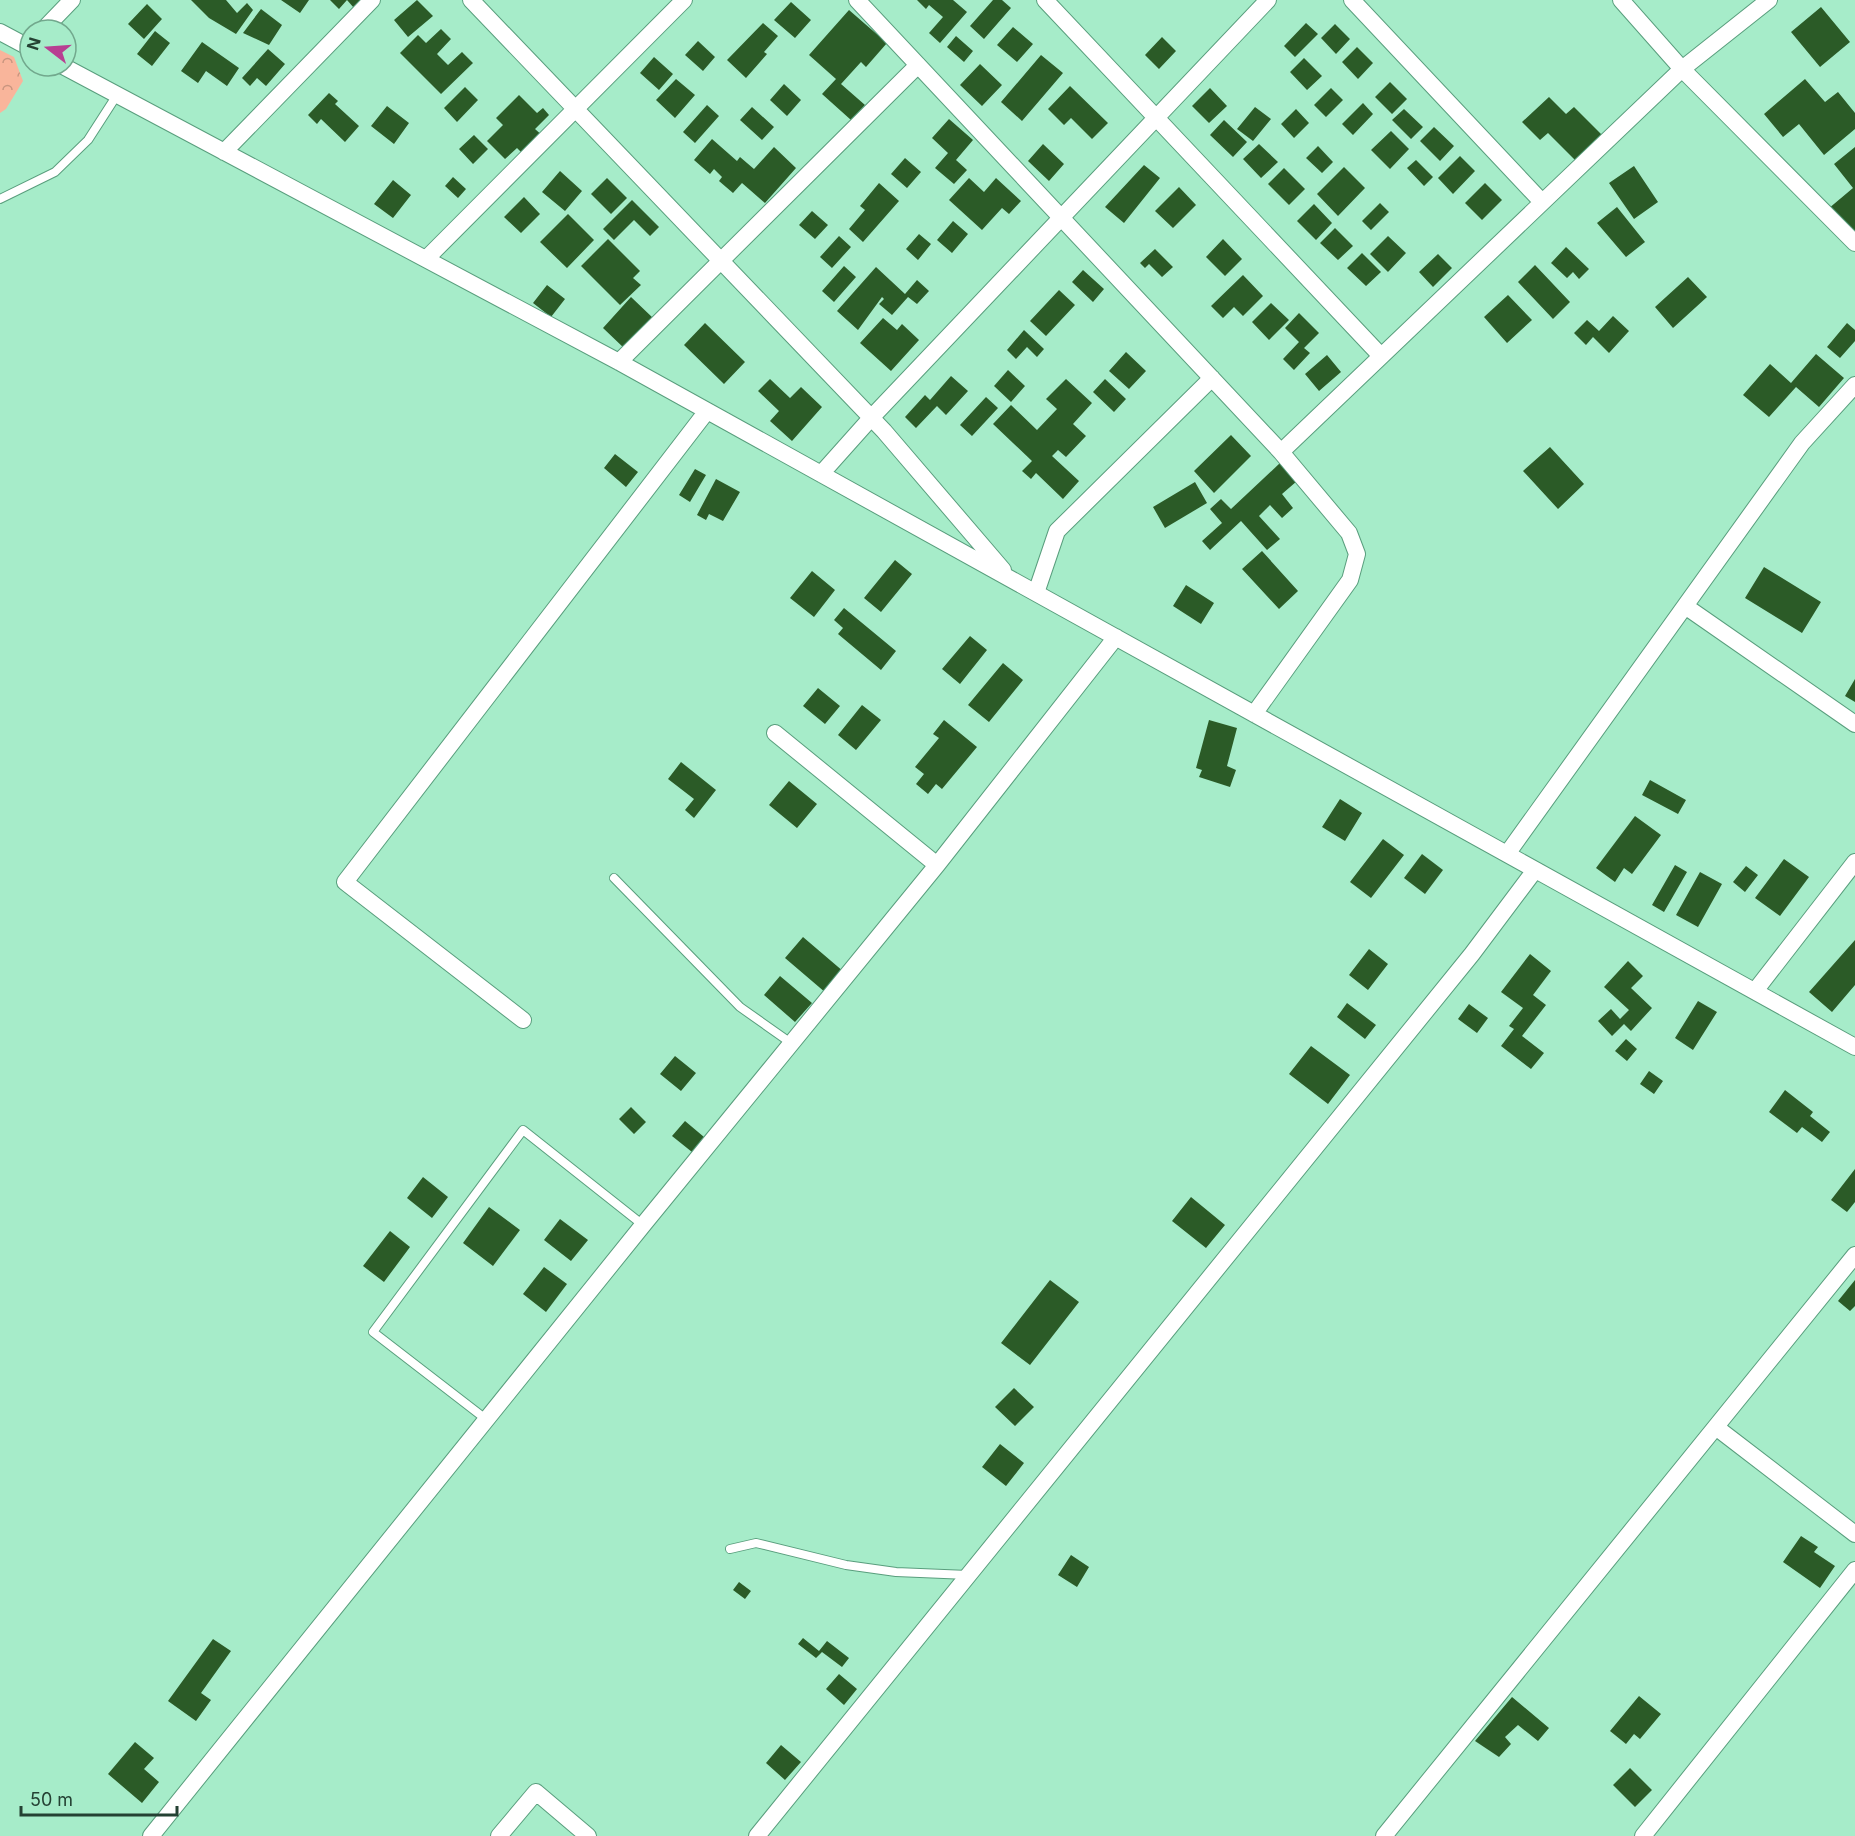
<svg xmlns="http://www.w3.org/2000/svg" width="1855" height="1836" viewBox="0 0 1855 1836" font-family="Inter,sans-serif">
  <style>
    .forest { fill: url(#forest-crowns) }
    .building { fill: #2b5b27 }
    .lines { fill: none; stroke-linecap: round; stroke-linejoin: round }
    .service-casing { stroke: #599e7d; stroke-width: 10 }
    .minor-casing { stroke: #599e7d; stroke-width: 18 }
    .service { stroke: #fff; stroke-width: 8 }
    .minor { stroke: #fff; stroke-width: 16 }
  </style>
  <defs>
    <pattern id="forest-crowns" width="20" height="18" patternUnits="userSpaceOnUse" patternTransform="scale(1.5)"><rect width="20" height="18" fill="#f9b59b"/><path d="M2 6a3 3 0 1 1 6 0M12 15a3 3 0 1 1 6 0" fill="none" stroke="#c9957f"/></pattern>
  </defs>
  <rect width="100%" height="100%" fill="#a6ecc9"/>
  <path class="forest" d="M0 50 14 57 23 81 6 109 0 113Z"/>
  <path class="building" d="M191 0H226L237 13 247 3 253 10 236 34 209 18Z
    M281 0H309L300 13Z
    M330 0H361L354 8 347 0 339 9Z
    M417 0 433 16 408 37 394 20Z
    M917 0H953L967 12 940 43 929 33 943 17 929 5 926 9Z
    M993 0H1002L1011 8 984 39 970 26Z
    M791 2 811 20 795 38 774 20Z
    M147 4 162 19 144 39 128 24Z
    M1821 7 1850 42 1820 67 1791 32Z
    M261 9 282 25 269 45 243 33Z
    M849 10 887 43 866 67 861 62 841 84 865 105 851 120 822 94 836 79 809 55Z
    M763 23 778 36 764 52 767 54 746 78 727 60Z
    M1306 23 1318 34 1295 57 1284 46Z
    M1335 24 1350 39 1336 54 1321 38Z
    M1013 27 1033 44 1017 62 997 45Z
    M441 29 451 39 437 54 448 65 462 52 473 63 441 94 400 53 418 35 426 43Z
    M155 31 170 43 152 66 137 54Z
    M956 36 973 51 964 62 947 47Z
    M1162 37 1176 51 1159 69 1145 55Z
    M698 41 715 57 703 71 685 55Z
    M202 42 239 68 227 86 206 71 198 83 181 71Z
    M1357 47 1373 63 1358 79 1342 62Z
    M268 49 285 64 266 86 257 78 250 86 242 78Z
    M1041 55 1063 73 1022 121 1001 102Z
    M654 57 673 74 659 90 640 73Z
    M1304 58 1322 76 1307 90 1290 72Z
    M980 64 1002 85 982 106 960 85Z
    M676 79 695 95 675 118 656 100Z
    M1805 79 1825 102 1838 92 1855 113V129L1824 155 1799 124 1783 137 1764 114Z
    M1390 82 1407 99 1392 114 1375 97Z
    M784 84 801 100 787 116 770 100Z
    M1070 86 1108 123 1092 139 1071 118 1064 125 1048 109Z
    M465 87 478 100 457 122 444 108Z
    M1210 88 1227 106 1209 123 1192 106Z
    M1331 88 1343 100 1326 117 1314 105Z
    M329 93 338 101 335 104 359 126 345 142 321 119 317 124 308 115Z
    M519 95 537 113 543 108 549 115 535 129 544 137 525 156 517 148 505 159 487 141 503 125 496 118Z
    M1549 97 1566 114 1574 107 1602 135 1576 161 1548 133 1540 140 1522 122Z
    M1363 103 1373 114 1353 135 1342 124Z
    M707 105 719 116 695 143 683 132Z
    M387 106 409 123 394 144 371 126Z
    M752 107 774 127 762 140 740 120Z
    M1255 107 1271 119 1253 141 1237 129Z
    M1296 109 1309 123 1294 138 1281 124Z
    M1404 109 1423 127 1411 139 1392 120Z
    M949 119 973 140 956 160 967 170 954 184 935 168 948 153 932 138Z
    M1224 120 1247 142 1233 157 1210 135Z
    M1434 127 1454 146 1440 161 1420 141Z
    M1391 131 1409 149 1390 169 1371 150Z
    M474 135 488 149 473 164 459 149Z
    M712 139 737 161 740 157 754 169 774 147 796 168 765 203 742 183 733 193 719 181 722 177 714 169 710 174 694 160Z
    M1043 144 1064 164 1049 181 1028 161Z
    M1259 144 1278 162 1261 178 1243 159Z
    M1318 146 1333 162 1322 173 1306 158Z
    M1855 147V238L1828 209 1853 188 1834 164Z
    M1460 156 1475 171 1453 194 1438 178Z
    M905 158 921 172 907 188 891 174Z
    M1416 160 1433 177 1424 186 1407 168Z
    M1144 165 1160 178 1124 223 1105 207Z
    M1634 166 1658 202 1634 219 1609 183Z
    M1344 167 1365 188 1338 216 1317 194Z
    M1284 168 1305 189 1289 205 1268 184Z
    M560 171 582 191 565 211 542 192Z
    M453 177 466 189 458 198 445 186Z
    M607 178 627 198 611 214 591 194Z
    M969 178 984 192 996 178 1021 201 1009 214 1002 208 982 230 949 200Z
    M393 180 411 195 393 218 374 204Z
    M879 183 899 201 863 242 849 229 865 210 860 206Z
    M1485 183 1502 200 1482 220 1465 203Z
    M1179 187 1196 205 1173 228 1155 211Z
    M524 197 540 214 521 233 504 217Z
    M632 200 659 227 650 236 634 220 614 240 603 229Z
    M1380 203 1389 212 1371 230 1362 221Z
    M1314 204 1332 223 1316 240 1297 221Z
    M1617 207 1645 242 1626 257 1597 223Z
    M812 211 828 225 815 239 799 225Z
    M568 214 594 240 567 268 540 242Z
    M953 221 968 234 952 253 937 240Z
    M1335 228 1353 246 1338 260 1320 243Z
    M919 234 931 244 918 260 906 249Z
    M839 236 851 247 832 268 820 257Z
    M1388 236 1406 253 1388 272 1370 254Z
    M608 239 640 271 633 278 641 285 620 305 581 266Z
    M1223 239 1242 259 1225 276 1206 257Z
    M1566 247 1589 269 1579 279 1573 272 1567 278 1551 263Z
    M1155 249 1173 267 1162 277 1149 264 1145 268 1140 263Z
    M1362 253 1381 272 1366 286 1347 268Z
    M1438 254 1452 268 1433 287 1419 272Z
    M1535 265 1570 302 1553 319 1518 282Z
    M844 266 856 277 834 302 822 291Z
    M876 267 905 294 917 280 929 291 917 304 908 297 892 315 879 304 884 299 882 297 858 330 837 311Z
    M1083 270 1104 289 1093 302 1072 282Z
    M1243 275 1263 296 1243 316 1234 307 1223 318 1211 306Z
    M1688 277 1707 297 1673 328 1655 307Z
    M547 285 565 299 551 317 533 303Z
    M1059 290 1075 305 1046 336 1030 321Z
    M1508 295 1532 320 1507 343 1484 317Z
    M631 297 653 318 625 349 603 328Z
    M1271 303 1289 320 1269 340 1252 322Z
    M1299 313 1319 333 1304 348 1310 353 1294 370 1283 359 1299 342 1285 328Z
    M1613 316 1629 331 1609 353 1593 337 1586 345 1574 333 1587 320 1599 331Z
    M883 318 897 330 902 324 919 340 891 371 860 343Z
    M705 323 745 362 724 384 684 345Z
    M1847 323 1855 330V341L1840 358 1827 347Z
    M1024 330 1044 349 1037 357 1027 347 1016 359 1007 350Z
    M1126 352 1146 371 1129 389 1109 371Z
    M1816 354 1844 378 1819 407 1796 387 1769 417 1743 395 1770 364 1791 383Z
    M1327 355 1341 372 1319 391 1305 374Z
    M1008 370 1025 386 1011 402 994 386Z
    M951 376 968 391 946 415 937 406 916 428 905 417 925 395 930 400Z
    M770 379 790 398 801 387 822 407 792 441 770 421 779 411 758 391Z
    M1066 379 1092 403 1073 424 1086 436 1066 457 1058 450 1052 456 1079 481 1063 499 1036 473 1031 479 1022 471 1032 461 993 424 1011 405 1037 430 1057 409 1046 399Z
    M1105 379 1126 399 1114 412 1093 392Z
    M986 397 998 408 972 436 960 425Z
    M1231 435 1251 456 1214 493 1194 471Z
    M1550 447 1584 484 1558 509 1523 471Z
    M615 454 638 472 626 487 604 468Z
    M1280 463 1297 481 1282 494 1293 508 1282 518 1270 505 1259 516 1280 539 1267 550 1241 521 1210 550 1202 541 1222 523 1210 509 1221 499 1231 509Z
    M695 469 706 475 690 502 679 495Z
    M716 479 740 492 723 521 709 514 706 520 697 515Z
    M1195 482 1207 503 1165 528 1153 507Z
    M1262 551 1298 591 1279 609 1242 569Z
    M895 560 912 574 881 612 864 598Z
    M1764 567 1821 602 1802 633 1745 598Z
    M812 571 835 590 814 617 790 598Z
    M1186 585 1214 603 1201 624 1173 606Z
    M844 608 896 651 881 670 838 634 843 628 834 620Z
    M970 636 987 650 960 684 942 669Z
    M1003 663 1023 680 989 722 968 705Z
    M1855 679V702L1845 696Z
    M818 688 840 706 825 724 803 706Z
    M862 705 881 720 856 750 838 735Z
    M944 720 977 747 942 789 936 784 928 794 916 784 924 774 915 767 939 738 933 734Z
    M1209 720 1237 728 1227 766 1236 770 1230 787 1199 777 1202 770 1196 768Z
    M681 762 716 790 694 818 685 810 694 799 668 779Z
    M1650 780 1686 800 1678 814 1642 795Z
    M789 781 817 804 797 828 769 805Z
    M1340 799 1362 813 1345 841 1322 827Z
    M1635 816 1661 835 1632 874 1624 868 1615 882 1596 868Z
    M1383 839 1404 855 1371 898 1350 882Z
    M1422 854 1443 870 1425 894 1404 878Z
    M1784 859 1809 877 1780 916 1755 898Z
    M1675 865 1687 872 1664 912 1652 905Z
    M1746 866 1758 875 1745 892 1733 882Z
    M1700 872 1722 884 1698 927 1676 915Z
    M803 937 844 972 826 993 785 958Z
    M1855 940V985L1832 1012 1809 992Z
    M1369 949 1388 964 1368 990 1349 975Z
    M1530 954 1551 971 1533 995 1546 1005 1522 1036 1544 1053 1531 1069 1501 1046 1514 1029 1509 1026 1523 1008 1501 992Z
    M1628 961 1643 976 1631 988 1652 1008 1631 1031 1624 1024 1612 1036 1598 1021 1611 1009 1620 1019 1629 1010 1604 987Z
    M780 976 812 1003 795 1022 764 995Z
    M1698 1001 1717 1012 1693 1050 1675 1038Z
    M1347 1003 1376 1025 1365 1039 1337 1017Z
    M1469 1004 1488 1018 1477 1033 1458 1019Z
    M1626 1039 1637 1049 1627 1061 1615 1051Z
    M1311 1046 1350 1075 1328 1104 1289 1074Z
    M675 1056 696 1073 681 1091 660 1074Z
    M1649 1071 1663 1081 1654 1094 1640 1084Z
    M1785 1090 1813 1112 1810 1116 1830 1132 1822 1142 1802 1127 1797 1133 1769 1112Z
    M631 1107 646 1122 634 1134 619 1119Z
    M685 1121 704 1137 692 1152 672 1136Z
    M1855 1169V1202L1847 1212 1831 1200Z
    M423 1177 448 1197 432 1218 407 1198Z
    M1191 1197 1225 1225 1206 1248 1172 1221Z
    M489 1207 520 1230 493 1266 463 1243Z
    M560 1219 588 1240 571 1261 544 1240Z
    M390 1231 410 1247 384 1282 363 1266Z
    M544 1267 567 1284 546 1312 523 1294Z
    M1050 1280 1079 1302 1030 1365 1001 1343Z
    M1855 1280V1306L1850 1311 1838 1301Z
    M1014 1388 1034 1407 1015 1426 995 1407Z
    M1000 1444 1024 1463 1006 1486 982 1467Z
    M1801 1536 1818 1547 1814 1552 1835 1566 1820 1588 1783 1562Z
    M1071 1555 1089 1567 1077 1587 1058 1575Z
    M739 1582 751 1591 745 1599 733 1590Z
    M803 1638 819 1651 827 1641 849 1658 842 1667 822 1652 816 1658 798 1644Z
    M213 1639 231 1651 201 1693 211 1700 196 1721 168 1701Z
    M839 1674 857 1689 844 1705 826 1689Z
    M1639 1696 1661 1714 1640 1739 1634 1734 1626 1744 1610 1731Z
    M1512 1697 1549 1728 1538 1741 1518 1725 1505 1737 1511 1744 1499 1757 1475 1741Z
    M135 1742 154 1758 144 1769 159 1782 142 1803 108 1774Z
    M781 1745 801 1762 785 1780 766 1763Z
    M1630 1768 1652 1790 1635 1807 1613 1785Z"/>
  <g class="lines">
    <defs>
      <path id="service" d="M0 199 55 172 88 140 117 95
        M614 878 740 1007 791 1043
        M487 1420 373 1332 523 1130 643 1225
        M730 1549 756 1543 846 1565 896 1572 968 1575"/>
      <path id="minor" d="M471 0 884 431 1003 570
        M857 0 1281 452 1349 533 1357 554 1350 580 1254 714
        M1045 0 1381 356
        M1352 0 1542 202
        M1621 0 1682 69 1855 243
        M43 30 72 0
        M0 32 30 48
        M63 66 619 362 1855 1047
        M224 152 372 0
        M426 259 684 0
        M619 362 918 65
        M1281 452 1682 69 1769 0
        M821 474 871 418 1268 0
        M1036 593 1057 531 1212 378
        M1685 606 1855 724
        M775 733 937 865
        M1507 854 1802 443 1855 385
        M1755 991 1855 862
        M523 1020 345 882 707 411
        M1717 1428 1855 1534
        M151 1836 643 1225 937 865 1116 637
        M499 1836 536 1792 588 1836
        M757 1836 1472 954 1535 870
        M1384 1836 1855 1255
        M1643 1836 1855 1570"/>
    </defs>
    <use href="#service" class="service-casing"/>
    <use href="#minor" class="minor-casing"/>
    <use href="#service" class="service"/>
    <use href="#minor" class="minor"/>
  </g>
  <g transform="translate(48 48) rotate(287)"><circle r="28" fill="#a6ecc9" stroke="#72a88d" stroke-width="1.5"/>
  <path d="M0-4.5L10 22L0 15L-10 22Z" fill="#b83f92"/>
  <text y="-9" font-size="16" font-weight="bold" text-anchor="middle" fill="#244133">N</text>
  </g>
  <path d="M21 1806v9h156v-9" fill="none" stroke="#244133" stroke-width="3"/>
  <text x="30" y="1806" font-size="18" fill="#244133" stroke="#a6ecc9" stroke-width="4.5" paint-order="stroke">50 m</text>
</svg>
